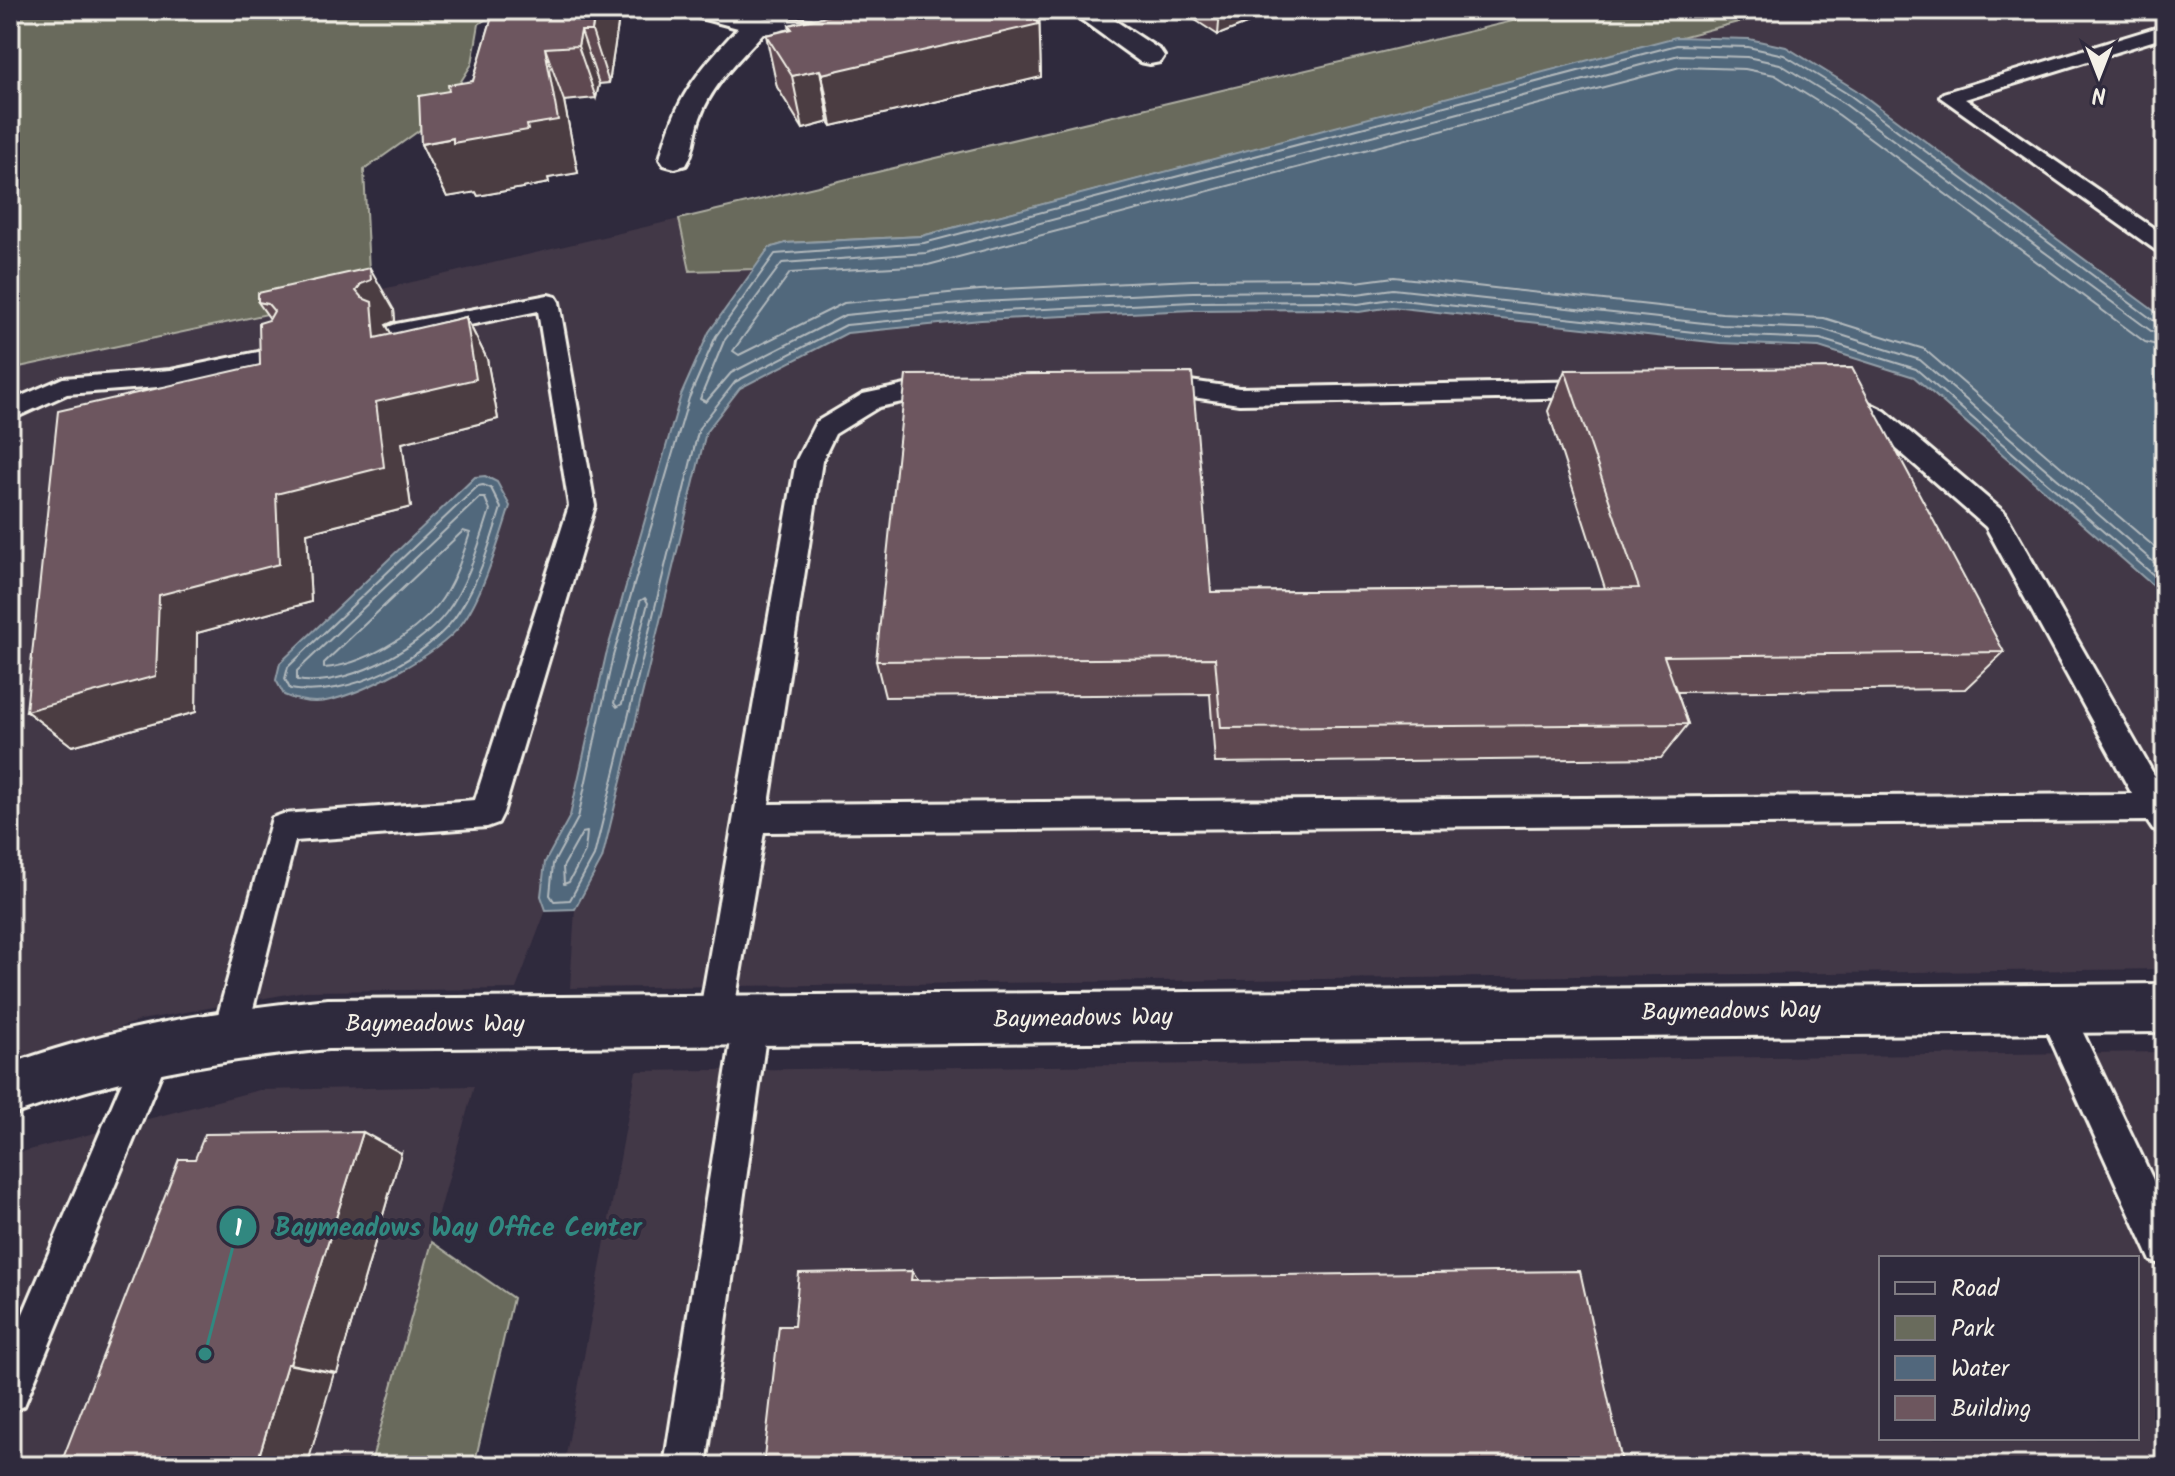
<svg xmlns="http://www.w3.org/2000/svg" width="2175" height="1476" viewBox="0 0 2175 1476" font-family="Kalam,sans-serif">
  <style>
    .built { fill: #423747; fill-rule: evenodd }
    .green { fill: #696b5c; stroke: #aeaea2; stroke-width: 2 }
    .water { fill: #51677c; stroke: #929ea7; stroke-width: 2 }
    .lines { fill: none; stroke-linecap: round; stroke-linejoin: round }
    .shore { stroke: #b3babd; stroke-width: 2 }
    .lane-casing { stroke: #f4f1e8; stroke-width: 6 }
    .street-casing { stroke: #f4f1e8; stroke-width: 6 }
    .secondary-casing { stroke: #f4f1e8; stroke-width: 6 }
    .lane { fill: #2f2a3d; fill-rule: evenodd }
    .street { fill: #2f2a3d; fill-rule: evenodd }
    .secondary { fill: #2f2a3d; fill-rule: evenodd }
    .wall { fill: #5e4a51; stroke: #f4f1e8; stroke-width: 2 }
    .shaded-wall { fill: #4c3c42; stroke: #f4f1e8; stroke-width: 2 }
    .building { fill: #6d565e; stroke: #f4f1e8; stroke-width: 2 }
    .labels { text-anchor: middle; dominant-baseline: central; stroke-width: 8; stroke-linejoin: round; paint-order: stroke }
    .street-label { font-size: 24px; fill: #f4f1e8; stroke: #2f2a3d }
    .leader { fill: none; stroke: #318880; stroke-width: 3 }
    .callout-dot { fill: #318880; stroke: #2f2a3d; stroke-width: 3 }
    .mark-label { font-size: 24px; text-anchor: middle; font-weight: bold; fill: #fff }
    .callout-label { font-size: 26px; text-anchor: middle; font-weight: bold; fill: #318880; stroke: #2f2a3d; stroke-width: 8; stroke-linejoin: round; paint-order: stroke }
  </style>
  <rect width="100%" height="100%" fill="#2f2a3d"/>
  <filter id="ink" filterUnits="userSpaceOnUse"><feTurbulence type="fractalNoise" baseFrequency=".0125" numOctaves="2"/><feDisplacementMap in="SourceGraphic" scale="16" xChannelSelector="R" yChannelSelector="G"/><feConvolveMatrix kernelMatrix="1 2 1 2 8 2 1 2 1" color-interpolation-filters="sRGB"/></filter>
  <g filter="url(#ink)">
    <path class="built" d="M1784 10H2165V319L1856 90 1786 47 1749 39 1676 37Z
      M679 219 690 271 755 269 709 332 681 395 606 655 570 816 545 862 541 896 546 910 516 989 305 991 141 1020 10 1066V369L370 292Z
      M1392 307 1720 343 1819 347 1914 377 2165 596V969L570 988 575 909 602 859 706 432 740 388 847 333 981 320 1193 310 1325 309 1359 312Z
      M2165 1052V1466H564L636 1071ZM1881 1258H2137V1438H1881Z
      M474 1086 370 1466H10V1155L259 1090Z"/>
    <path class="green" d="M10 10H499L479 24 472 64 438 117 364 170 370 292 10 369Z
      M1559 10H1784L922 236 786 243 769 248 755 269 690 271 679 219Z
      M432 1242 513 1298 474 1466H370Z"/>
    <path class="water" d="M1676 37 1749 39 1786 47 1856 90 2165 319V596L1914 377 1819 347 1720 343 1392 307 1359 312 1325 309 1193 310 981 320 847 333 740 388 706 432 602 859 575 909 546 910 541 896 545 862 570 816 606 655 681 395 709 332 769 248 786 243 922 236Z
      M485 476 497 482 510 506C499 541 482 598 460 626 437 655 362 694 326 701 311 704 298 701 284 695L276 680 280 663 475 477Z"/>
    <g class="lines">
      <path class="shore" d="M2165 325 2157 323 1851 96 1784 55 1748 47 1677 45 924 243 775 254 716 336 689 398 613 656 578 818 553 864 550 895 554 901 570 900 594 856 699 428 735 382 846 325 981 312 1193 302 1324 301 1358 304 1392 299 1721 335 1820 339 1916 369 2165 585
        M2165 335 2151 331 1846 105 1780 64 1747 57 1679 55 926 253 782 263 724 341 700 399 706 402 731 373 845 315 980 302 1193 292 1324 291 1357 294 1393 289 1722 325 1822 329 1920 360 2165 572
        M2165 347 2145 342 1839 115 1775 75 1745 69 1680 67 928 265 790 273 733 351 739 355 844 303 980 290 1192 280 1324 279 1356 282 1394 277 1722 313 1824 318 1924 349 2165 556
        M483 485 491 488 501 508C490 543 480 579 460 610 431 658 345 700 290 689L285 679 288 667 478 486Z
        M479 498H485L490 510C479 544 468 584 446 613 418 650 342 689 297 680V671Z
        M463 531 470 533C462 558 453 586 437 606 412 636 363 665 324 668V663Z
        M645 598 648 603 622 704 617 707 614 703 640 601Z
        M587 832 585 852 569 882 564 884 563 867 582 833Z"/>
      <defs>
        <path id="lane" d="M2165 25V37L1965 99 2165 236V253L2157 251 1940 97 1943 93Z
          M548 295 556 297 559 302 595 506 503 813 498 823 487 827 295 841 247 1033 242 1045 230 1050 218 1045 213 1033 272 818 283 814 475 800 569 506 538 311 396 340 388 337 384 332 388 327 396 324Z
          M287 346 295 348 299 354 295 360 171 386 67 394 10 420V401L63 378 171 370Z
          M1155 376 1239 388 1598 381 1607 383 1610 389 1607 395 1598 397 1239 404 1146 390 1143 384 1146 378Z
          M943 377 952 379 955 385 952 391 879 407 835 434 822 461 769 804 2132 794 1986 527 1867 423 1835 405 1832 399 1835 393 1844 391 1885 411 2005 513 2165 794V833L2153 830 2147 821 764 832 732 1022 727 1034 715 1039 703 1034 698 1022 796 461 816 422 863 394Z
          M2054 992 2066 997 2165 1205V1266L2151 1261 2037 1009 2042 997Z
          M751 1005 763 1010 768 1022 706 1466H664L734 1022 739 1010Z
          M154 1030 166 1035 172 1047 24 1406 10 1412V1344L142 1035Z"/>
        <path id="street" d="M689 10H730L766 18 833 21 928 10H977L973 16C904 33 834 43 763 33 740 59 712 84 700 118 694 133 695 152 686 165L675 168 664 165 660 159C676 97 695 75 738 28L693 16Z
          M1068 10H1099L1160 50 1164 56 1160 62 1150 64 1140 62Z"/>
        <path id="secondary" d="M2165 984V1032L328 1049C219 1060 113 1077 10 1116V1064C113 1027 219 1010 328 999Z"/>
      </defs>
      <use href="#lane" class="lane-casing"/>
      <use href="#street" class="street-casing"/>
      <use href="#secondary" class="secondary-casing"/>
      <use href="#lane" class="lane"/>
      <use href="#street" class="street"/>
      <use href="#secondary" class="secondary"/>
    </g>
    <path class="wall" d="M494 10H617L619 18 609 83 599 84 596 98 564 101 578 173 548 178 549 183 478 196 476 192 447 197 421 144 449 91 473 81Z
      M851 10H1039L1041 77 832 126 829 122 803 129 777 87 766 35 790 29 789 25Z
      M1180 10H1277V12L1218 35Z
      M258 302 394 310 395 321 386 325 392 335 466 317 487 359 498 419 402 443 411 507 307 533 311 602 197 633 196 712 72 746 26 711 260 365 270 319Z
      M1565 370 2004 652 1965 689 1677 692 1688 724 1661 758 1215 763 1210 694 885 697 876 661 1211 592 1605 588 1548 411Z
      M401 1153 337 1373 60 1466Z"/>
    <path class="shaded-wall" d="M595 10H617L619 18 609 83 592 31Z
      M1034 10H1039L1041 77 832 126 822 74Z
      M1220 10H1277V12L1218 35Z
      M581 31 599 84 596 98 578 46Z
      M545 48 564 101 578 173 548 178 549 183 478 196 476 192 447 197 421 144 527 125Z
      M820 70 829 122 803 129 792 76Z
      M370 268 394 310 395 321 386 325 397 343 375 338 356 291Z
      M466 317 487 359 498 419 402 443 411 507 307 533 311 602 197 633 196 712 72 746 26 711 276 494Z
      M363 1132 401 1153 337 1373 290 1364Z
      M912 1271 922 1285 911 1280Z
      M287 1364 334 1373 307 1466H256Z"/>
    <path class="building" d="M494 10H595L592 31H581L578 46 545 48 558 120 527 125 528 130 453 143V138L421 144 419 96 449 91 448 85 473 81Z
      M851 10H1034L1029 11 1039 24 822 74 820 70 792 76 766 35 792 29 789 25Z
      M370 268 371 280 361 284 356 291 362 298 372 302 375 338 466 317 476 379 376 402 384 467 276 494 279 564 159 595 156 676 26 711 58 411 260 365 259 323 269 320 274 311 268 304 258 302V293Z
      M1852 368 2004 652 1664 656 1688 724 1221 728 1215 658 876 661 906 375 1192 373 1211 592 1639 588 1565 370Z
      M363 1132 290 1364H287L256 1466H60L179 1159H195L205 1134Z
      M912 1271 911 1280 1580 1271 1623 1466H763L779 1326H794L799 1273Z"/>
  </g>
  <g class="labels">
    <g class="street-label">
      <text transform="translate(1731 1012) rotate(-1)">Baymeadows Way</text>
      <text transform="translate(1083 1019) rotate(-1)">Baymeadows Way</text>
      <text x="435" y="1024">Baymeadows Way</text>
    </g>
  </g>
  <path class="leader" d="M205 1354L238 1227"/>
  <g class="callout-dot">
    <circle cx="205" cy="1354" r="8"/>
    <circle cx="238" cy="1227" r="20"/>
  </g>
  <g class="mark-label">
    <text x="238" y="1236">1</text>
  </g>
  <g class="callout-label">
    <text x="458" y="1236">Baymeadows Way Office Center</text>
  </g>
  <rect width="2175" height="1476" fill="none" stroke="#2f2a3d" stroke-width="40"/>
  <rect x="20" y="20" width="2135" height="1436" fill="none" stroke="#f4f1e8" stroke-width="3" filter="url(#ink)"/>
  <rect x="1879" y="1256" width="260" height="184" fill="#2f2a3d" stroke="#7e7a81" stroke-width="2"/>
  <rect x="1895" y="1282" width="40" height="12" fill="#2f2a3d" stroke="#7e7a81" stroke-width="2"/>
  <text x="1951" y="1296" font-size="24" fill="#f4f1e8">Road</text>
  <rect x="1895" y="1316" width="40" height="24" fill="#696b5c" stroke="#7e7a81" stroke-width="2"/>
  <text x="1951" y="1336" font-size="24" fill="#f4f1e8">Park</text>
  <rect x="1895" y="1356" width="40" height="24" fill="#51677c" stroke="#7e7a81" stroke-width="2"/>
  <text x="1951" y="1376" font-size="24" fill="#f4f1e8">Water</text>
  <rect x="1895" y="1396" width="40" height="24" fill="#6d565e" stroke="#7e7a81" stroke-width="2"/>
  <text x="1951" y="1416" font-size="24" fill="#f4f1e8">Building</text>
  <g transform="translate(2099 76) rotate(180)" stroke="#2f2a3d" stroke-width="6" paint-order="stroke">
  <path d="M0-6L14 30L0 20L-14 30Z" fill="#f4f1e8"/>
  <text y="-12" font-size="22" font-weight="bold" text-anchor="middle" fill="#f4f1e8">N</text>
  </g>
</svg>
